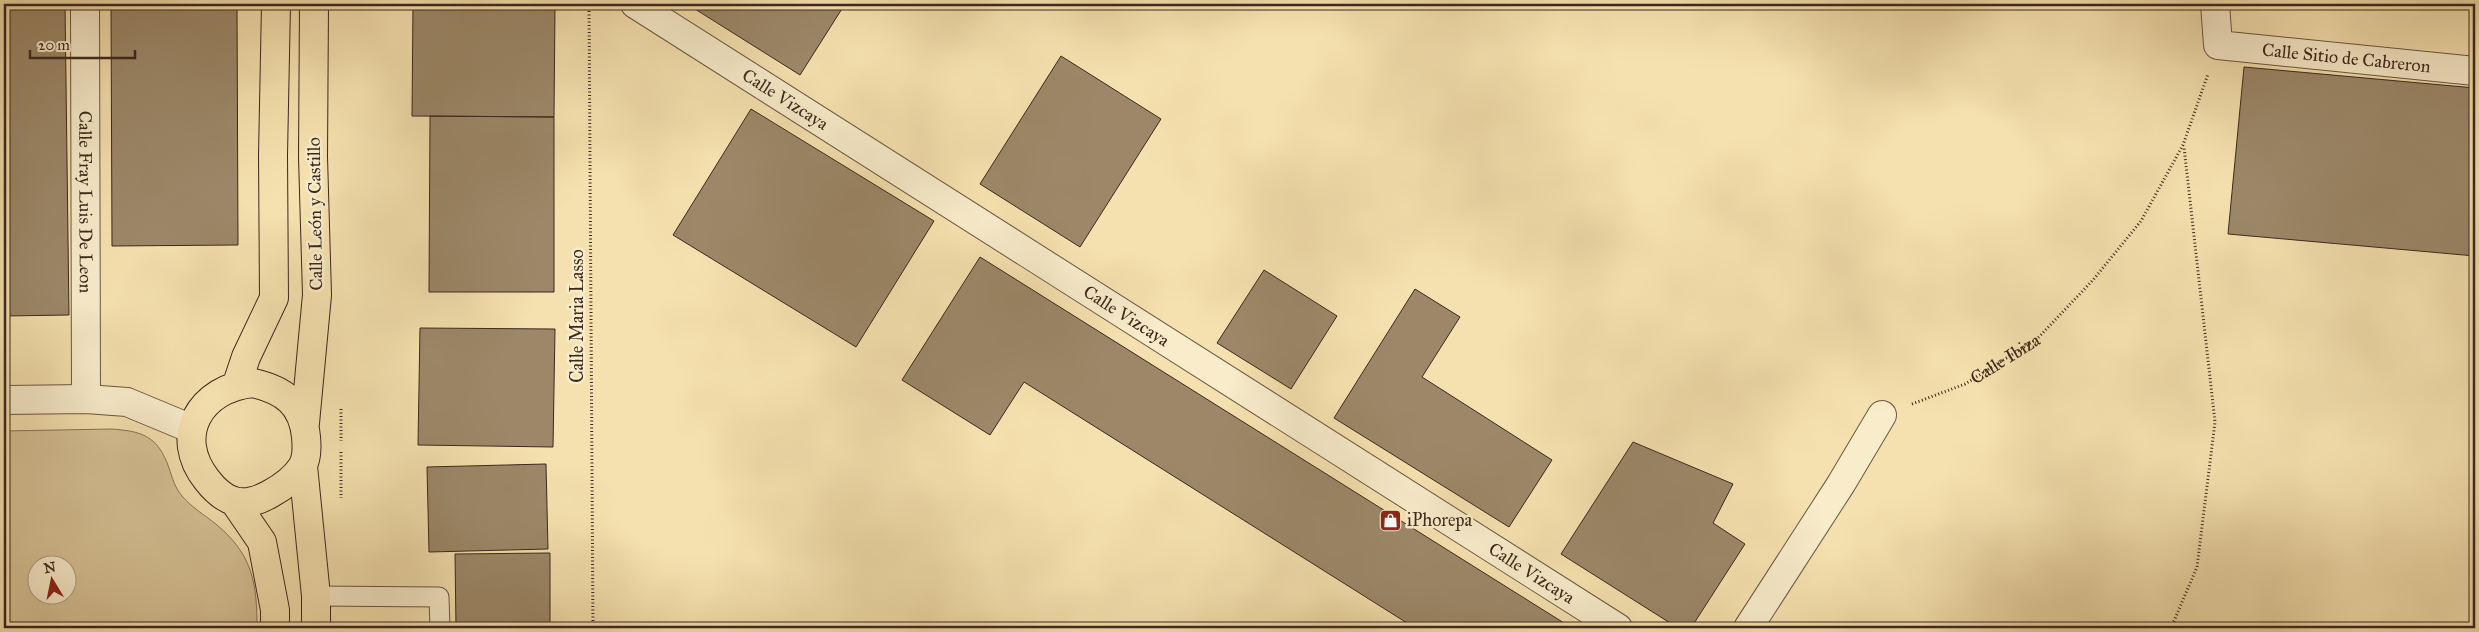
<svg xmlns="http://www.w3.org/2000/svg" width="2479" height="632" viewBox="0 0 2479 632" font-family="'IM FELL Great Primer',serif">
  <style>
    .green { fill: #d6c296; stroke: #89755a; fill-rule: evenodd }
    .building { fill: #9c8869; stroke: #3c281d }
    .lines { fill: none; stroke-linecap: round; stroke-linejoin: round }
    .lane-casing { stroke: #6a5642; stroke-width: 21 }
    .street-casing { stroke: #6a5642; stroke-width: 30 }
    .primary-casing { stroke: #3c281d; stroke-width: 30 }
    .path { stroke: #3c281d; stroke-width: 3; stroke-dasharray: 1 2.5; stroke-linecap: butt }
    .lane { stroke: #f8eccb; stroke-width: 19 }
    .street { stroke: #f8eccb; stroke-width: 28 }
    .primary { stroke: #f5e1af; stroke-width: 28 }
    .labels { text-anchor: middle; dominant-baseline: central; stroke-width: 5; stroke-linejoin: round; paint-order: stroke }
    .street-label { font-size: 18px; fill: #3c281d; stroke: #f8eccb }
    .poi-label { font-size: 18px; fill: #3c281d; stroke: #f8eccb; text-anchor: start }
  </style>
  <rect width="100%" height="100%" fill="#f5e1af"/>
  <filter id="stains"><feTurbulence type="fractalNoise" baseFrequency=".004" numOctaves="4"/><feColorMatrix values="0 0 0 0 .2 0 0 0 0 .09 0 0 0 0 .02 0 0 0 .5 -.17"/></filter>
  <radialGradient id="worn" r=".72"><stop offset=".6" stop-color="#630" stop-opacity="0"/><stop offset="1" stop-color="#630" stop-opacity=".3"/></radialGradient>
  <path class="green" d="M111 429C142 431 158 436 169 468 172 477 175 488 182 496 192 508 205 515 217 525 253 555 257 584 257 628H4V431ZM38 564H68V594H38Z"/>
  <path class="building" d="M4 4H65L69 315 4 316Z
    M111 4H237L238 245 112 246Z
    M413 4H555L554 117 412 116Z
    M687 4H845L800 75Z
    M1061 56 1161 119 1080 247 980 184Z
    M2244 67 2475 88V256L2228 234Z
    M751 109 934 221 856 347 673 235Z
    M430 116 554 117V292H429Z
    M980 257 1572 628H1415L1024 382 990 435 902 380Z
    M1264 270 1337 316 1291 389 1217 343Z
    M1415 289 1460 317 1422 377 1552 460 1509 527 1334 418Z
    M420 328 555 329 553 447 418 445Z
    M1633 442 1733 484 1713 523 1745 544 1691 628H1678L1561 554Z
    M546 464 548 549 429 552 427 467Z
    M550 553V628H456L455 554Z"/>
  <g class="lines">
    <defs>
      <path id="lane" d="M316 596 439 597 440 628"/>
      <g id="street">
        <path id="s2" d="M85 4 86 399"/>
        <path id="s3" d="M635 4 1618 628"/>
        <path id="s4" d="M2215 4 2218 45 2475 71"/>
        <path d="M4 400 86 399 127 402 192 429"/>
        <path d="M1748 628 1841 484 1882 415"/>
      </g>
      <path id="primary" d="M253 383C284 390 303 404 306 437 307 447 307 459 302 467 294 479 283 487 270 494 259 500 247 505 234 501 223 498 214 489 207 480 172 436 200 388 253 383Z
        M237 384 246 357 274 298 273 155 276 4
        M305 423 317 295 313 157 314 4
        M303 466 316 596V628
        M234 501 262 542 275 610V628"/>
    </defs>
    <use href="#lane" class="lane-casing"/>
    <use href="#street" class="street-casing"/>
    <use href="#primary" class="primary-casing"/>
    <g class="path">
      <path d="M589 4 593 628"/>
      <path id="s1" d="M1912 404 1965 384 2037 339 2093 280 2141 221 2183 145 2208 74"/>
      <path d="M341 409V441"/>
      <path d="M341 452V498"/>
      <path d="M2171 628 2197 567 2215 422 2184 147"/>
    </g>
    <use href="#lane" class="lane"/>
    <use href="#street" class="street"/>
    <use href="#primary" class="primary"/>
  </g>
  <defs>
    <symbol id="shop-square" viewBox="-11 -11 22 22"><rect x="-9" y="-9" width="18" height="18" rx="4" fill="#8f2418" stroke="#f8eccb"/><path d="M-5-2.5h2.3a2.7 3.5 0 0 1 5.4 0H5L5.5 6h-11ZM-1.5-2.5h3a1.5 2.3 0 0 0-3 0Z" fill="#fff"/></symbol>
  </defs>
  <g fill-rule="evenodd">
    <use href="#shop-square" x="1378" y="508" width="25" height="25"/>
  </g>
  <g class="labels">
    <g class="street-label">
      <text stroke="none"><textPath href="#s4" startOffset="170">Calle Sitio de Cabreron</textPath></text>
      <text stroke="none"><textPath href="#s3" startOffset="178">Calle Vizcaya</textPath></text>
      <text stroke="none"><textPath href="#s2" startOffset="198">Calle Fray Luis De Leon</textPath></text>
      <text transform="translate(315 214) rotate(-91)">Calle León y Castillo</text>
      <text transform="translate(577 316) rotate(-90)">Calle Maria Lasso</text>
      <text stroke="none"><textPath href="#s3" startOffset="582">Calle Vizcaya</textPath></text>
      <text stroke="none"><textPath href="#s1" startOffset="104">Calle Ibiza</textPath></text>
      <text stroke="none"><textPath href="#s3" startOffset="1062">Calle Vizcaya</textPath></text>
    </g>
    <g class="poi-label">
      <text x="1407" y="520">iPhorepa</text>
    </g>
  </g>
  <rect width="2479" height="632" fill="none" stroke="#f5e1af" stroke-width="20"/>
  <rect x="5" y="5" width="2469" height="622" fill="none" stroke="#3c281d" stroke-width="2.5"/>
  <rect x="10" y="10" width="2459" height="612" fill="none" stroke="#3c281d"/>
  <g transform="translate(52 580) rotate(350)"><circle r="24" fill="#f8eccb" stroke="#ad9e85"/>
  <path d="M0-4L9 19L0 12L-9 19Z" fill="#8f2418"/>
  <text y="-8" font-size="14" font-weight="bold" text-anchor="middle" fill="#3c281d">N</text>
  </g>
  <path d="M30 50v8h105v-8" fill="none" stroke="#3c281d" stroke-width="2.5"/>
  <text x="38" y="50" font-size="15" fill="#3c281d" stroke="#f8eccb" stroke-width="4" paint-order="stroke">20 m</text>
  <rect width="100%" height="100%" filter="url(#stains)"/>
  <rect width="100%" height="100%" fill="url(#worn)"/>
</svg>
